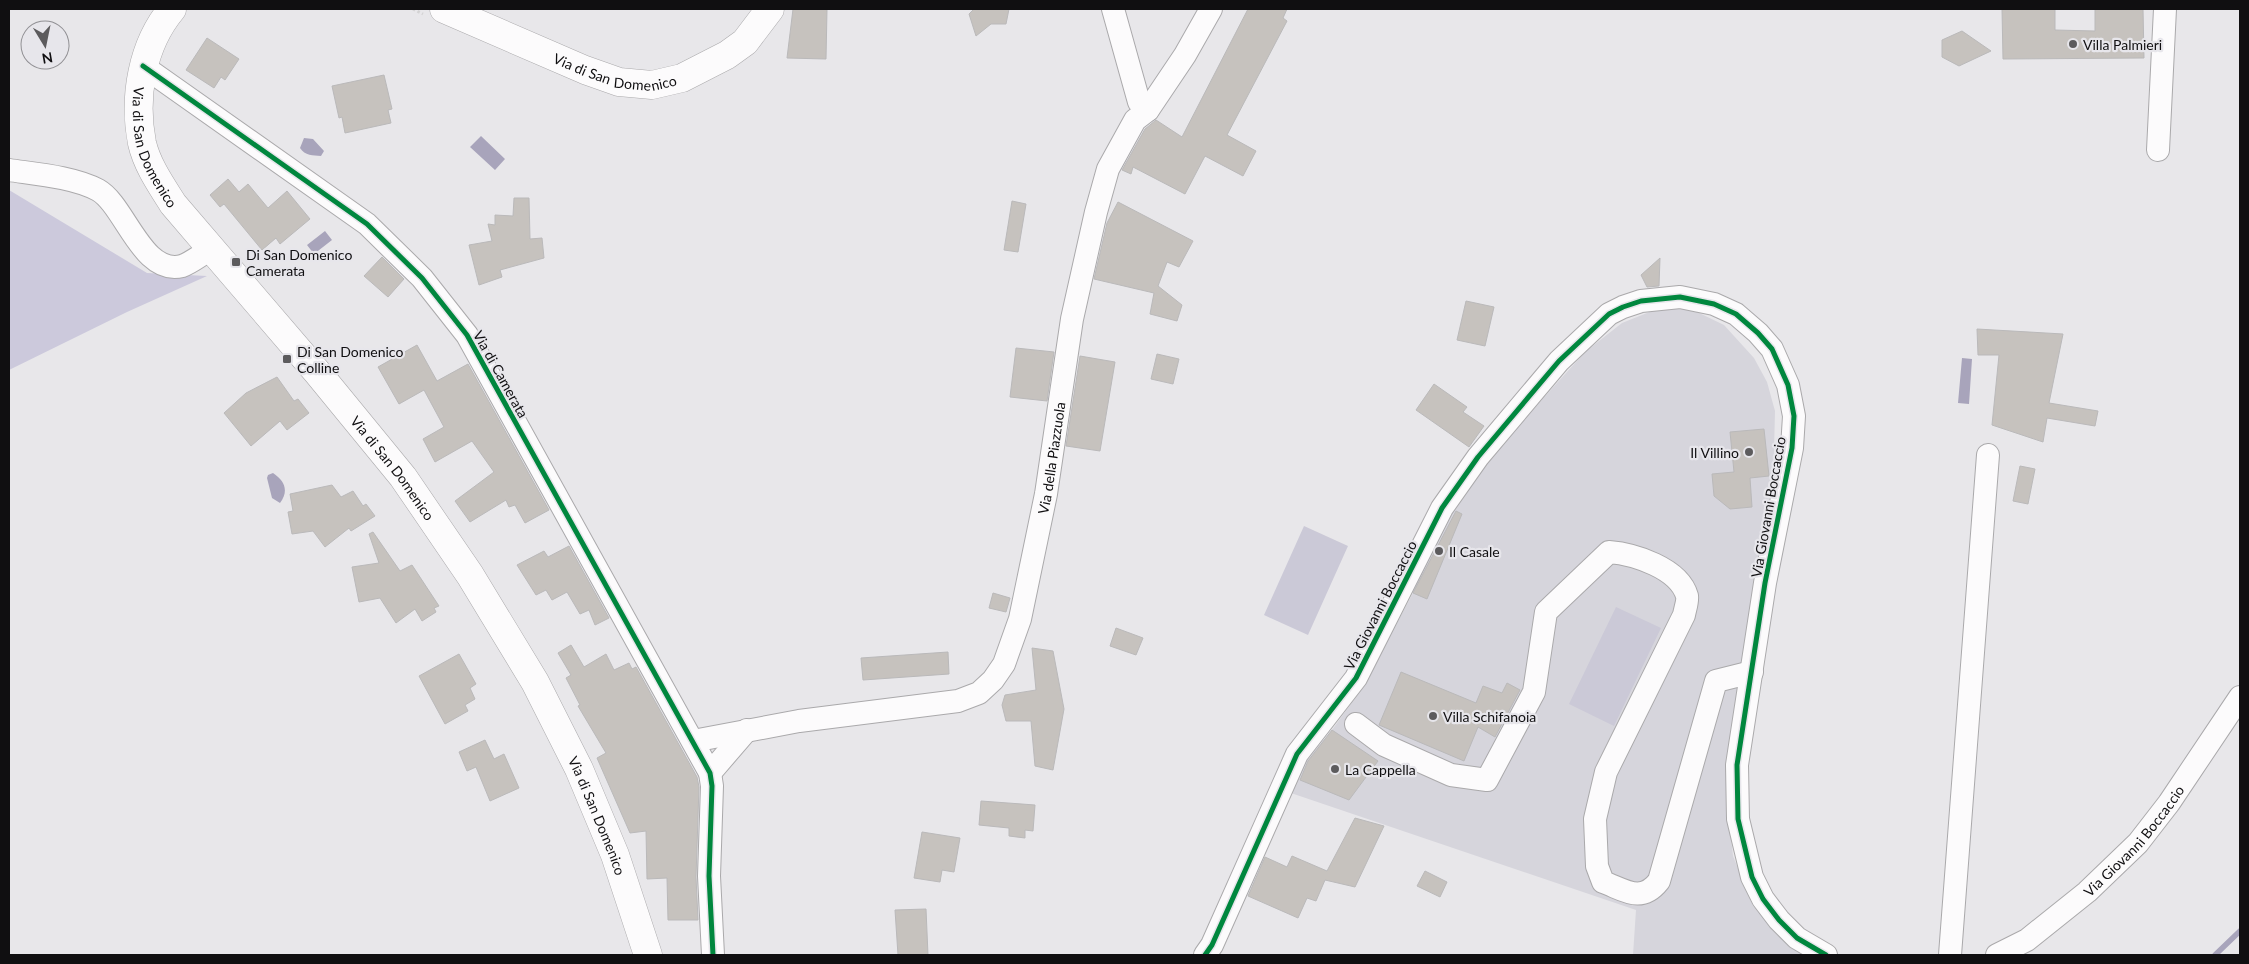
<svg xmlns="http://www.w3.org/2000/svg" width="2249" height="964" viewBox="0 0 2249 964" font-family="Lato,sans-serif">
  <style>
    .built { fill: #d6d5dc }
    .green { fill: #cbc9d7 }
    .forest { fill: #ccc9dc }
    .water { fill: #a8a4bb }
    .lines { fill: none; stroke-linecap: round; stroke-linejoin: round }
    .stream { stroke: #a8a4bb; stroke-width: 5.5 }
    .building { fill: #c6c2be; stroke: #bab9ba }
    .minor-casing { stroke: #aaa9ab; stroke-width: 24 }
    .major-casing { stroke: #aaa9ab; stroke-width: 29 }
    .path { stroke: #d4d3d4; stroke-width: 3; stroke-dasharray: 2.5 2.5; stroke-linecap: butt }
    .minor { stroke: #fcfbfc; stroke-width: 22 }
    .major { stroke: #fcfbfc; stroke-width: 28 }
    .cycleway-casing { stroke: #e7e6eb; stroke-width: 8 }
    .cycleway { stroke: #00873e; stroke-width: 5 }
    .poi-dot { fill: #5c5b5d; stroke: #e7e6eb; stroke-width: 2 }
    .labels { text-anchor: middle; dominant-baseline: central; stroke-width: 4.5; stroke-linejoin: round; paint-order: stroke }
    .poi-label { font-size: 14px; fill: #100f11; stroke: #e7e6eb; text-anchor: start }
    .street-label { font-size: 14px; fill: #100f11; stroke: #e7e6eb }
  </style>
  <rect width="100%" height="100%" fill="#e8e7ea"/>
  <path class="built" d="M1662 307 1691 309 1724 325 1754 358 1767 382 1775 411 1773 492 1728 810 1733 856 1753 906 1776 933 1811 955H1633L1636 910 1285 791 1292 777 1332 730 1363 687 1413 593 1448 508 1473 476 1585 352 1622 323Z"/>
  <path class="green" d="M1304 526 1348 546 1308 635 1264 615Z
    M1616 607 1661 628 1614 726 1569 704Z"/>
  <path class="forest" d="M9 190 147 273 207 276 127 312 9 370Z"/>
  <path class="water" d="M481 136 505 159 495 170 470 147Z
    M304 138 313 139 324 151 321 156C313 155 305 156 300 148Z
    M325 231 332 240 314 254 307 245Z
    M1962 358 1972 359 1969 404 1958 403Z
    M273 473C285 481 289 491 280 503L272 498 267 478 268 475Z"/>
  <g class="lines">
    <path class="stream" d="M2215 955 2240 931"/>
  </g>
  <path class="building" d="M793 9H827L826 59 787 58Z
    M974 9H1009L1006 24H991L976 36 969 14Z
    M1248 9H1287L1283 18 1287 21 1227 135 1256 151 1243 176 1205 156 1185 194 1133 167 1131 174 1122 170 1145 129 1156 120 1182 137Z
    M2002 9H2055V30L2095 31V9H2143L2144 58 2003 59Z
    M1962 31 1991 51 1959 66 1942 57V40Z
    M207 38 239 59 225 80 221 77 214 88 186 70Z
    M384 75 392 109 388 110 391 123 345 133 342 117 339 118 332 86Z
    M228 179 239 192 248 184 268 208 287 191 310 219 280 244 276 238 262 250 224 204 220 207 210 195Z
    M514 198H529L530 239 542 238 544 258 500 270 502 277 479 285 469 245 492 241 488 224 495 225V215L513 216Z
    M1012 201 1026 204 1018 252 1004 250Z
    M1118 202 1193 241 1179 267 1167 262 1158 286 1182 305 1177 321 1150 314 1154 293 1094 279 1107 223Z
    M382 257 404 279 388 297 364 276Z
    M1660 258 1659 286 1647 287 1641 275Z
    M1466 301 1494 307 1485 346 1457 340Z
    M1977 329 2063 334 2049 403 2098 411 2095 426 2047 418 2043 442 1992 425 1999 355H1978Z
    M417 345 437 381 468 364 549 510 525 523 515 505 509 507 506 500 470 522 455 501 494 472 472 441 435 462 423 439 444 427 424 390 399 404 378 367Z
    M1016 348 1054 352 1047 401 1010 397Z
    M1157 354 1179 359 1173 384 1151 379Z
    M1080 356 1115 362 1100 451 1066 446Z
    M277 377 294 401 298 399 309 413 287 430 280 421 251 446 224 413 246 393Z
    M1434 384 1467 407 1463 412 1484 426 1469 447 1416 410Z
    M1764 429 1769 476 1750 478 1752 507 1730 509 1714 496 1712 474 1734 472 1730 432Z
    M2020 466 2035 469 2028 504 2013 501Z
    M332 485 341 497 353 491 363 506 366 504 375 516 351 531 349 528 325 547 313 531 292 534 288 512 293 511 290 494Z
    M1456 511 1462 514 1427 599 1413 593Z
    M373 532 400 571 412 565 439 606 434 608 436 612 422 621 415 609 396 623 380 598 359 602 352 567 379 563 369 534Z
    M569 546 609 618 595 625 589 610 580 614 567 592 552 600 546 590 536 595 517 565 544 551 548 557Z
    M993 593 1010 598 1006 612 989 608Z
    M1116 628 1143 638 1136 655 1110 646Z
    M571 645 584 667 606 654 614 670 629 663 632 669 636 667 697 777 699 787 696 877 698 920H668L667 878 647 879 646 831 630 833 597 758 606 753 578 706 580 705 566 678 571 675 558 653Z
    M1032 648 1053 651 1064 709 1053 770 1035 766 1031 721H1006L1002 705 1005 695 1036 690Z
    M948 652 949 674 863 680 861 658Z
    M459 654 476 684 470 688 475 699 465 705 468 711 445 724 419 676Z
    M1401 672 1476 703 1483 686 1502 693 1507 683 1520 690 1495 737 1478 727 1464 761 1379 725Z
    M1332 730 1378 761 1349 800 1300 780 1308 761Z
    M485 740 494 759 504 754 519 788 490 801 476 767 467 771 459 752Z
    M981 801 1035 805 1033 831 1025 830V838L1009 836V828L979 825Z
    M1355 818 1384 826 1355 887 1325 880 1316 901 1307 898 1298 918 1248 896 1265 857 1287 867 1292 856 1327 871Z
    M922 832 960 838 954 872 942 870 940 882 914 878Z
    M1425 871 1447 882 1440 897 1417 886Z
    M926 909 928 955H898L895 910Z"/>
  <g class="lines">
    <defs>
      <g id="minor">
        <path d="M1113 9 1139 102 1148 110"/>
        <path d="M143 66 367 224 422 278 467 335 710 773 712 786 709 876 713 955"/>
        <path d="M2158 150 2165 9"/>
        <path d="M9 170C36 174 74 177 98 190 125 205 142 276 182 266 191 263 202 254 211 249"/>
        <path d="M1356 724 1384 745 1451 775 1487 780 1534 692 1546 612 1609 552C1634 554 1679 568 1687 596 1688 601 1685 609 1684 615L1606 772 1595 819 1597 866 1603 882C1625 890 1641 904 1659 881L1716 681 1752 672"/>
        <path id="s1" d="M693 741 799 721 958 701 979 693 993 680 1004 664 1020 619 1046 494 1072 319 1096 212 1108 169 1135 120 1148 110 1185 55 1211 9"/>
        <path d="M710 773 747 730"/>
        <path d="M1205 955 1212 945 1297 754 1356 678 1442 508 1478 457 1559 361 1609 314 1623 307 1641 301 1680 297 1714 304 1736 314 1758 333 1772 349 1788 385 1794 416 1792 448 1765 583 1737 765 1738 819 1752 877 1763 899 1779 920 1797 938 1826 955"/>
        <path d="M1950 955 1988 455"/>
        <path id="s2" d="M1997 955 2027 940 2087 892 2138 843 2169 803 2240 697"/>
      </g>
      <g id="major">
        <path id="s3" d="M172 9C142 45 133 97 142 143 147 165 161 185 173 204L317 372 403 477 470 575 535 682 579 769 615 855 648 955"/>
        <path id="s4" d="M444 9 585 70 619 82 652 85 682 78 727 55 745 42 770 9"/>
      </g>
    </defs>
    <use href="#minor" class="minor-casing"/>
    <use href="#major" class="major-casing"/>
    <path class="path" d="M413 9 423 14"/>
    <use href="#minor" class="minor"/>
    <use href="#major" class="major"/>
    <defs>
      <path id="cycleway" d="M143 66 367 224 422 278 467 335 710 773 712 786 709 876 713 955
        M1205 955 1212 945 1297 754 1356 678 1442 508 1478 457 1559 361 1609 314 1623 307 1641 301 1680 297 1714 304 1736 314 1758 333 1772 349 1788 385 1794 416 1792 448 1765 583 1737 765 1738 819 1752 877 1763 899 1779 920 1797 938 1826 955"/>
    </defs>
    <use href="#cycleway" class="cycleway-casing"/>
    <use href="#cycleway" class="cycleway"/>
  </g>
  <g class="poi-dot">
    <circle cx="2073" cy="44" r="5"/>
    <rect x="231" y="257" width="10" height="10" rx="2.5"/>
    <rect x="282" y="354" width="10" height="10" rx="2.5"/>
    <circle cx="1749" cy="452" r="5"/>
    <circle cx="1439" cy="551" r="5"/>
    <circle cx="1433" cy="716" r="5"/>
    <circle cx="1335" cy="769" r="5"/>
  </g>
  <g class="labels">
    <g class="poi-label">
      <text x="2083" y="44">Villa Palmieri</text>
      <text x="246" y="254">Di San Domenico<tspan x="246" dy="16">Camerata</tspan></text>
      <text x="297" y="351">Di San Domenico<tspan x="297" dy="16">Colline</tspan></text>
      <text x="1739" y="452" text-anchor="end">Il Villino</text>
      <text x="1449" y="551">Il Casale</text>
      <text x="1443" y="716">Villa Schifanoia</text>
      <text x="1345" y="769">La Cappella</text>
    </g>
    <g class="street-label">
      <text stroke="none"><textPath href="#s4" startOffset="184">Via di San Domenico</textPath></text>
      <text stroke="none"><textPath href="#s3" startOffset="149">Via di San Domenico</textPath></text>
      <text transform="translate(501 374) rotate(61)">Via di Camerata</text>
      <text stroke="none"><textPath href="#s1" startOffset="541">Via della Piazzuola</textPath></text>
      <text stroke="none"><textPath href="#s3" startOffset="554">Via di San Domenico</textPath></text>
      <text transform="translate(1768 507) rotate(-80)">Via Giovanni Boccaccio</text>
      <text transform="translate(1380 605) rotate(-63)">Via Giovanni Boccaccio</text>
      <text stroke="none"><textPath href="#s3" startOffset="959">Via di San Domenico</textPath></text>
      <text stroke="none"><textPath href="#s2" startOffset="180">Via Giovanni Boccaccio</textPath></text>
    </g>
  </g>
  <rect width="2249" height="964" fill="none" stroke="#100f11" stroke-width="20"/>
  <g transform="translate(45 45) rotate(170)"><circle r="24" fill="#e7e6eb" stroke="#919094"/>
  <path d="M0-4L9 19L0 12L-9 19Z" fill="#5c5b5d"/>
  <text y="-8" font-size="14" font-weight="bold" text-anchor="middle" fill="#100f11">N</text>
  </g>
</svg>
